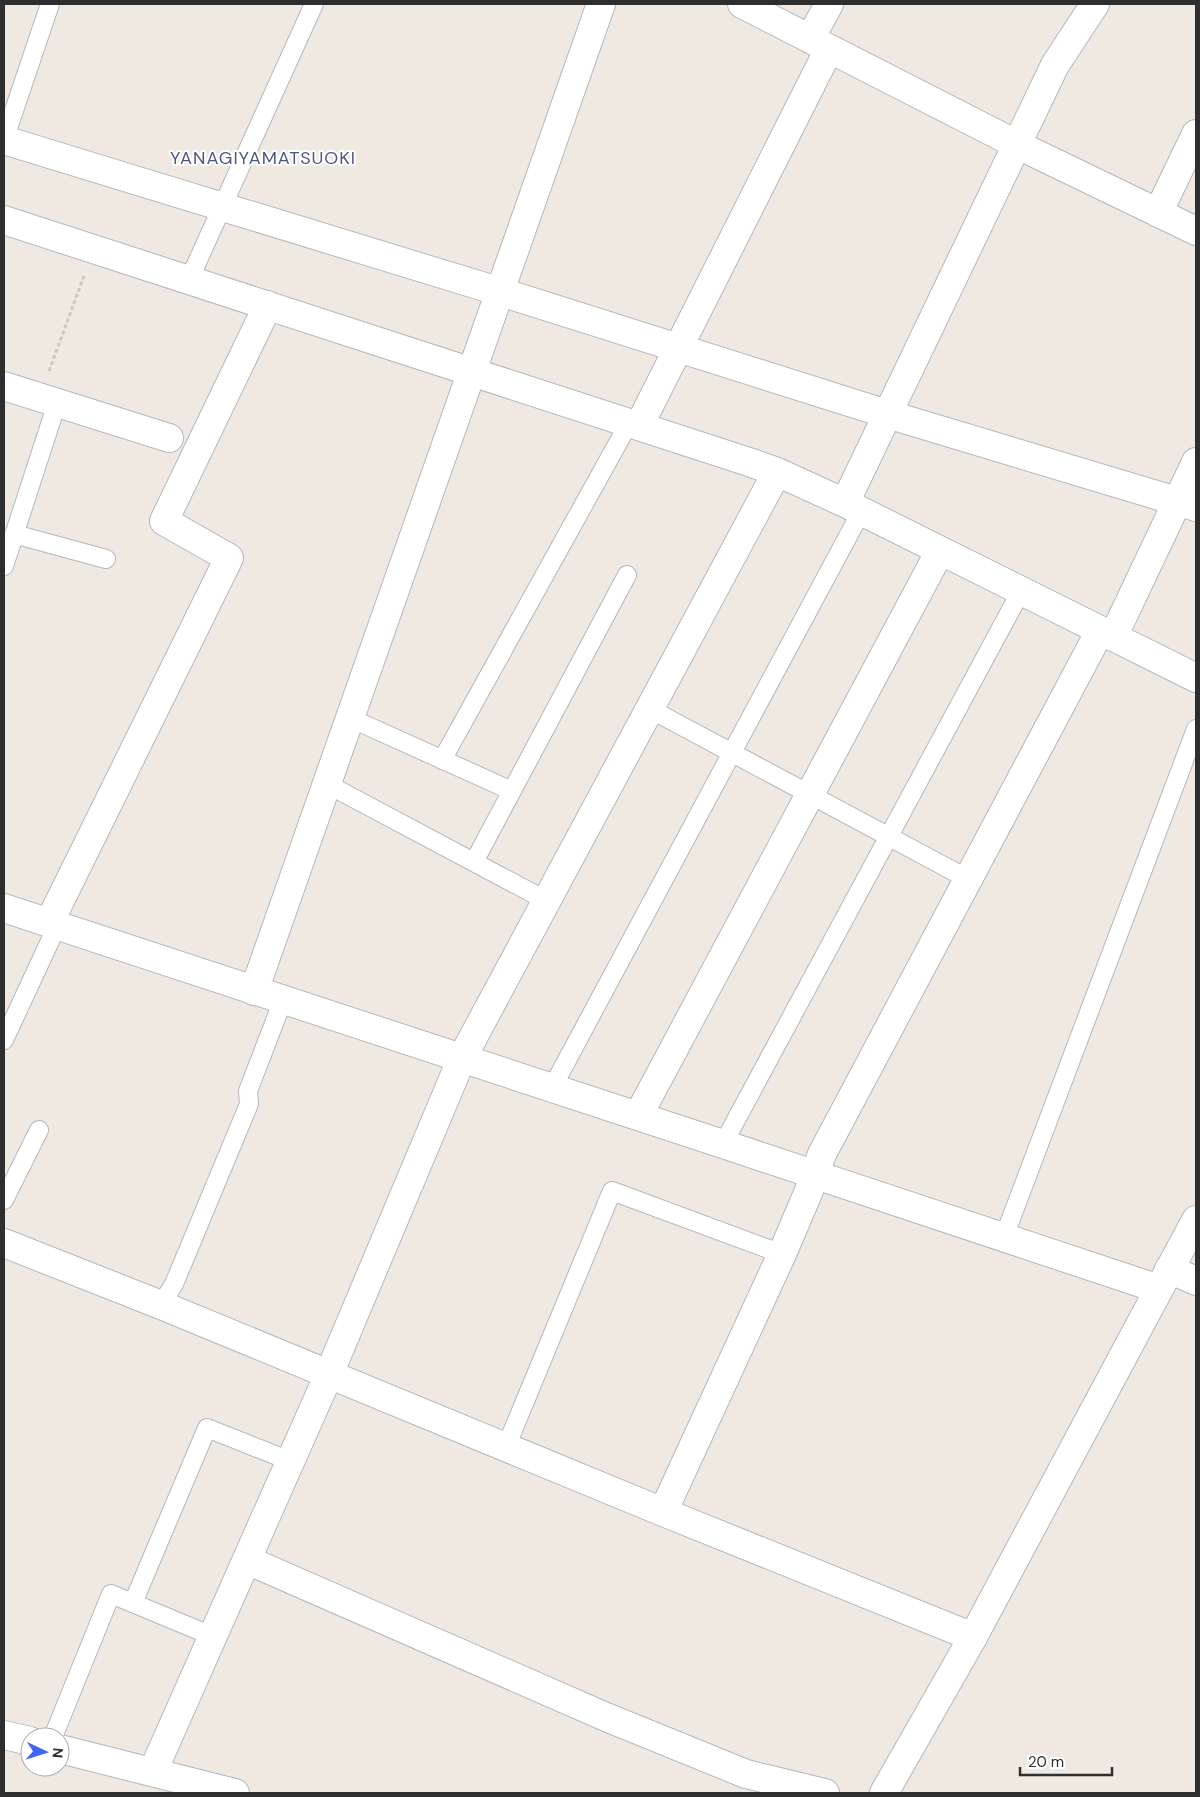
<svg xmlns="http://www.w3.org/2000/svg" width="1200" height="1797" viewBox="0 0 1200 1797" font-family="'DM Sans',sans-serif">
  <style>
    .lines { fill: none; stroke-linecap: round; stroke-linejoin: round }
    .lane-casing { stroke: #b4b7c1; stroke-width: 20 }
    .street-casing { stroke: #b4b7c1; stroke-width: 30 }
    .secondary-casing { stroke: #b4b7c1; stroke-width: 30 }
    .path { stroke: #c9c9c9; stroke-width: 3; stroke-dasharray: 4 2.5; stroke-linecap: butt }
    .lane { stroke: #fff; stroke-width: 18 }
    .street { stroke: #fff; stroke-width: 28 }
    .secondary { stroke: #fff; stroke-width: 28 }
    .labels { text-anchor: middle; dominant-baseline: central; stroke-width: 4; stroke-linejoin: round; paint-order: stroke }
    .quarter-label { font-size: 18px; letter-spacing: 1px; fill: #4d5680; stroke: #fff }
  </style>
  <rect width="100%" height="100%" fill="#efe9e1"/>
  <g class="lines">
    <defs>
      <path id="lane" d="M4 140 50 4
        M189 280 314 4
        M14 534 106 559
        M4 566 57 403
        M650 709 968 879
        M350 718 512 791
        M442 760 629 423
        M327 784 547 901
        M474 862 627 575
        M4 1040 57 926
        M552 1088 861 512
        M723 1144 1021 591
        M4 1200 39 1130
        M1004 1237 1196 729
        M161 1305 174 1284 249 1104 248 1091 283 1000
        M506 1447 612 1191 782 1254
        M133 1603 207 1428 290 1461
        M53 1737 111 1594 212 1636"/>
      <path id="street" d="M742 4 1018 145 1196 231
        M810 39 829 4
        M1158 213 1196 134
        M4 220 749 462 777 472 845 503 1196 678
        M4 386 169 438
        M639 426 829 49
        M845 503 1055 65 1095 4
        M1113 637 1196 462
        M4 908 723 1144 1159 1289
        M49 923 229 558 164 521 268 305
        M254 991 601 4
        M638 1116 940 551
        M4 1243 161 1305 663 1512 973 1637
        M1169 1269 1196 1281
        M663 1512 782 1254 808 1193 822 1154 1100 631
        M247 1560 606 1717 746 1774 825 1793
        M4 1735 30 1741
        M60 1749 235 1793
        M153 1771 329 1374 462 1058 777 472"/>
      <path id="secondary" d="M4 140 501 292 887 414 1196 507
        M884 1793 973 1637 1196 1220"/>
    </defs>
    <use href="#lane" class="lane-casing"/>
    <use href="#street" class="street-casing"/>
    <use href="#secondary" class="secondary-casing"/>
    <path class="path" d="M49 371 84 276"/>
    <use href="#lane" class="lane"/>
    <use href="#street" class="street"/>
    <use href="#secondary" class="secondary"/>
  </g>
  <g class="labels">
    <g class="quarter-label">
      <text x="263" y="158">YANAGIYAMATSUOKI</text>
    </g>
  </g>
  <rect width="1200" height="1797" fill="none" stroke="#2e2e2e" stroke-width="10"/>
  <g transform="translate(45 1752) rotate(94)"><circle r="24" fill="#ffffff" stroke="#ababab"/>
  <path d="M0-4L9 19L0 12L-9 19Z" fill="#4264fb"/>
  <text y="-8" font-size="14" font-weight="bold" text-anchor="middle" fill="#2e2e2e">N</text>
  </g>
  <path d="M1020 1767v8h92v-8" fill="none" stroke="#2e2e2e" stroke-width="2.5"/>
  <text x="1028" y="1767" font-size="15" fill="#2e2e2e" stroke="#ffffff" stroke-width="4" paint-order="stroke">20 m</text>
</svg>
